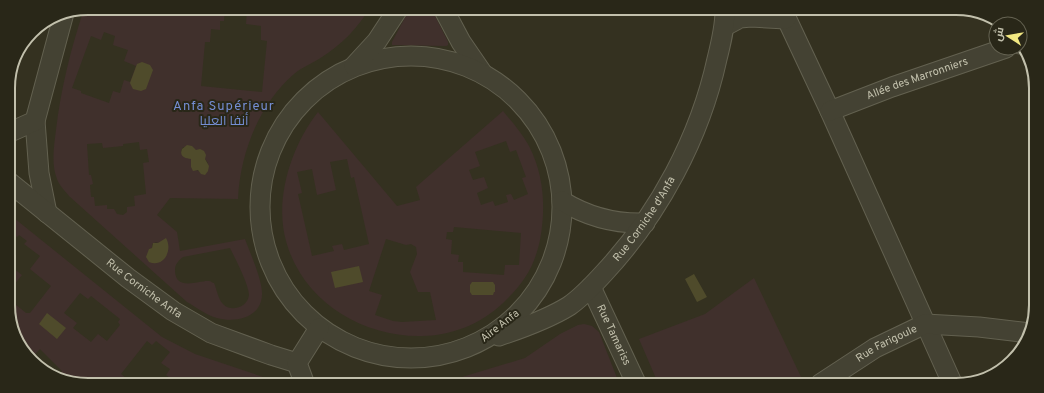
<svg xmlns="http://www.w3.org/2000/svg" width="1044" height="393" viewBox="0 0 1044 393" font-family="Overpass,Cairo,sans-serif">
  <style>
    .green { fill: #40302c; fill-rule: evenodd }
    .water { fill: #4f4b2b }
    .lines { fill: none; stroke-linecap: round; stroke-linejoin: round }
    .minor-casing { stroke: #636150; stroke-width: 21 }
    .minor { stroke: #444233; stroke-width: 19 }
    .labels { text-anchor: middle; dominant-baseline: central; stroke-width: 4; stroke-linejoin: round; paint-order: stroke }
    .street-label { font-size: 11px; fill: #c2c0ac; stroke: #292718 }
    .quarter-label { font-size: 13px; letter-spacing: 1px; fill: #758ed4; stroke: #292718 }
    .rim { fill: none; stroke: #c2c0ac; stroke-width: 2 }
  </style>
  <rect width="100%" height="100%" fill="#343120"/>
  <path class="green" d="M88 8 225 9 224 21H220V30L211 29 210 42H205L201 86 262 92 267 41 261 40V26L246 24 247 9H369C358 28 341 45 322 57 313 63 302 67 294 74 259 104 240 154 238 199L170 198 157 215 177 232 180 251 245 239C250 253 263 281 262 295 261 318 235 323 217 318 206 315 196 307 187 302L69 196C65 191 59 185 57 179 51 164 54 146 56 130 61 88 71 48 84 9ZM104 32 115 36 113 45 128 50 124 61 136 66 130 82 124 80 120 93 113 91 109 103 81 93V91L72 88 91 36 101 40ZM139 142 140 150 147 149 149 162 143 163 146 194 134 196 135 206 127 207V212L123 215 117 214 114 209H107V205L95 206 94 197H91L90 185 93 184 91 175H89L87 144 102 143 103 148 123 146V144ZM183 147 194 149 205 157V159L208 163 199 171 192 169 191 159 181 151ZM156 242 158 243 160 261 153 263 149 249 152 248V244ZM230 248C235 258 249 285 249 295 248 307 231 313 223 304 218 299 217 290 214 283 212 283 211 281 209 281 199 280 175 292 175 270 175 264 179 260 183 257Z
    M409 10H432L448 42V45L446 46 392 45V42Z
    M503 111C512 122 522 133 529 146 544 175 546 208 540 240 534 268 523 284 503 303 481 324 451 336 421 336 361 337 302 300 286 241 274 198 292 145 318 112L397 206 420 200 416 187ZM506 141 510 152 516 150 526 177 522 178 528 194 514 200 511 194 506 195 508 202 495 206 493 201 481 205 477 193 488 188 484 177 473 180 469 170 480 166 475 152ZM347 159 351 178 354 177 369 244 344 250 342 244 332 246 334 251 312 256 298 194 302 193 297 172 312 169 317 195 336 190 330 162ZM454 227 521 233 519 265H505L504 275 463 272V262H458L459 255 451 254 452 240 446 239 447 232H453ZM386 239 406 245 411 244 416 247 417 254 410 272 418 292H430L436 320 402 322 393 321 375 315 382 295 369 291ZM472 284H493V294L472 293Z
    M9 214 162 337 195 354 269 379 273 382H253L234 378 233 381H181L177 378 174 381 166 375 170 369 161 363 170 352 156 341 152 345 147 341 121 374 127 379 125 381H62L57 377 62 371 40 349 30 359 28 358 9 321V299L26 313H30L51 286 30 269 40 256 24 244 27 241 19 235 17 237 9 231ZM80 293 88 299 91 296 120 319 118 322 120 325 107 341 98 334 91 342 73 328 77 323 64 313Z
    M9 265 22 275 9 291Z
    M754 278 802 379 796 384 658 383 639 339 705 314Z
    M584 324 592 326 599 332 619 383 432 382 462 377 525 358 560 334 578 325Z"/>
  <path class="water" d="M142 62 150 65 153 70 146 89 141 91 133 89 130 83 137 64Z
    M187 145 192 146 196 150 200 149 204 151 206 155 205 159 209 166 208 171 205 175 201 174 198 170 193 171 191 167V159C185 158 179 157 182 149Z
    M166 238C173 250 164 268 149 262L146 257 149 249 152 248 153 243H158Z
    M359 266 363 282 335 288 331 272Z
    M694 274 707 297 697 302 685 279Z
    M472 282H493L495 285V292H494L493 295H472L470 292V285Z
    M47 313 66 328 57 339 39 324Z"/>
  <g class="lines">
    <defs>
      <g id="minor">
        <path d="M444 10 461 42 483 74"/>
        <path d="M783 11 830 111 953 385"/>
        <path d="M725 26 740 18 751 17 786 19"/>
        <path d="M1020 44 1021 43"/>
        <circle cx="411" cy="207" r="151"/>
        <path d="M354 66 377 41 398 9"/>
        <path id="s1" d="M830 111 892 87 1006 48"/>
        <path d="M35 121 39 173 47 213"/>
        <path d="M8 133 35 121 64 13"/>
        <path id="s2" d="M9 182 128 278 173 311 211 333 271 355 297 363"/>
        <path d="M562 201C588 217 614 224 645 223"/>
        <path id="s3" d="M591 287 636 383"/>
        <path id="s4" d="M499 336C523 328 548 319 569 306 582 297 594 284 604 273 659 214 700 137 717 59 721 43 725 27 725 11"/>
        <path d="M304 382 297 363 319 328"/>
        <path id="s5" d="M820 384 875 348 925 324 979 327 1030 333"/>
      </g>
    </defs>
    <use href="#minor" class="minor-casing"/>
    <use href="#minor" class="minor"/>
  </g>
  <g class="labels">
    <g class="street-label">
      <text stroke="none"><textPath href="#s1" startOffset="93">Allée des Marronniers</textPath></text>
      <text stroke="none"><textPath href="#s4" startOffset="192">Rue Corniche d'Anfa</textPath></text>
      <text stroke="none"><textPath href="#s2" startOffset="172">Rue Corniche Anfa</textPath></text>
      <text transform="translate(500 326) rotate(-38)">Aire Anfa</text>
      <text stroke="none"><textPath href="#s3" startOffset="53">Rue Tamariss</textPath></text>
      <text stroke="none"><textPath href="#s5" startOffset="78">Rue Farigoule</textPath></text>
    </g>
    <g class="quarter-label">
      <text x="224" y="107">Anfa Supérieur<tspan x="224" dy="15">أنفا العليا</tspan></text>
    </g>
  </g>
  <path d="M0 0H1044V393H0ZM88 15H956A73 73 0 0 1 1029 88V305A73 73 0 0 1 956 378H88A73 73 0 0 1 15 305V88A73 73 0 0 1 88 15Z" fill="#292718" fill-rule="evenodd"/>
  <path class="rim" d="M88 15H956A73 73 0 0 1 1029 88V305A73 73 0 0 1 956 378H88A73 73 0 0 1 15 305V88A73 73 0 0 1 88 15Z"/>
  <g transform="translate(1008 36) rotate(282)"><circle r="19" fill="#292718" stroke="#666453"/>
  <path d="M0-3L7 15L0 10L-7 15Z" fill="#f2e882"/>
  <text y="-6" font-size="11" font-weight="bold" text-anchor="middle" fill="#c2c0ac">ش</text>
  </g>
</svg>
